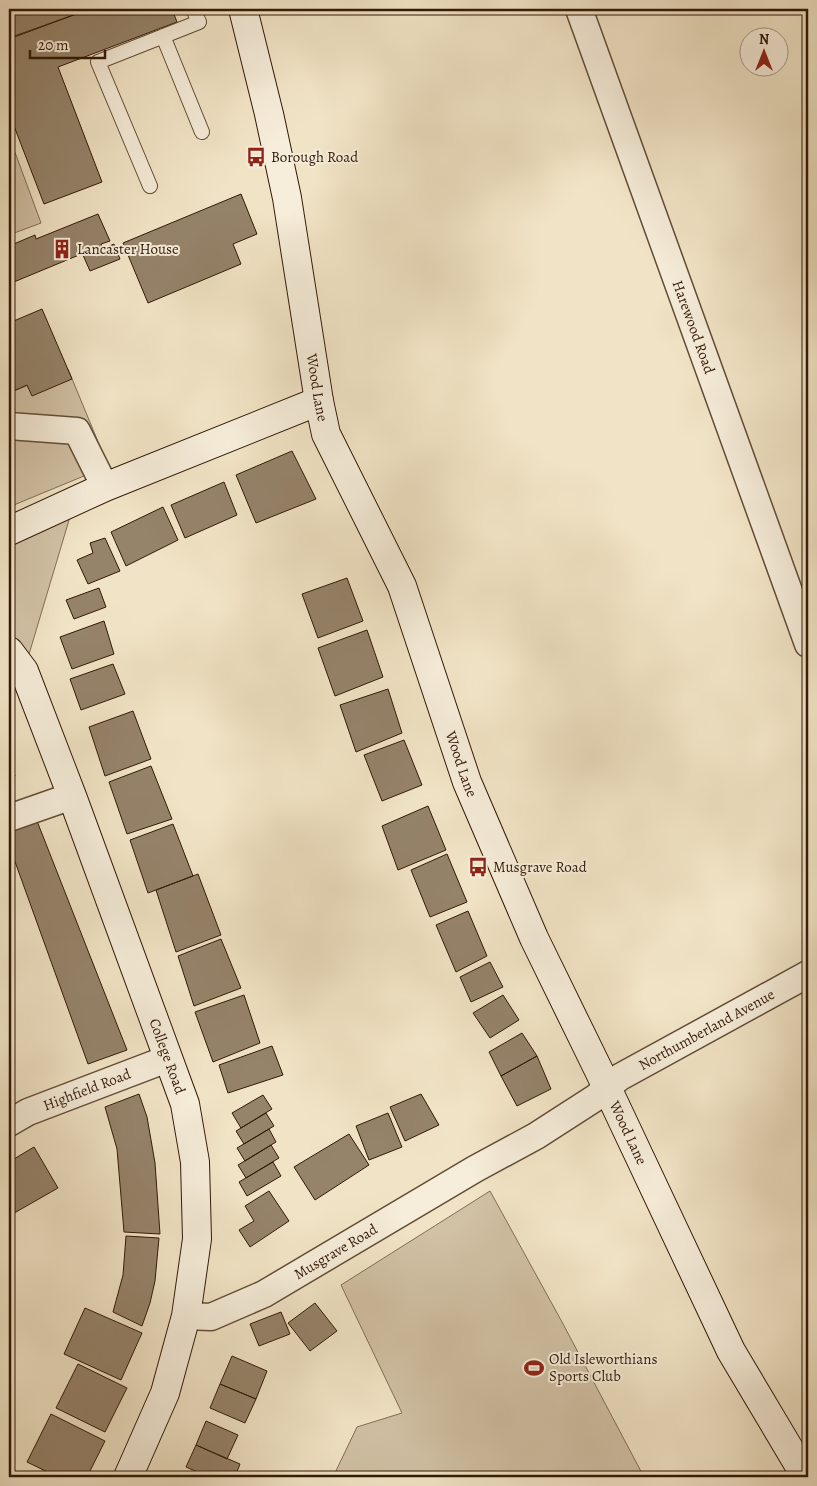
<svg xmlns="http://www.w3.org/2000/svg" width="817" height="1486" viewBox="0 0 817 1486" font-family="Alegreya,serif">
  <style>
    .green { fill: #d1c1a5; stroke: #826d56 }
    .building { fill: #95836a; stroke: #321906 }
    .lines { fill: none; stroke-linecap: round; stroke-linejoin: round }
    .lane-casing { stroke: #624c36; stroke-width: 16 }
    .street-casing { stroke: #624c36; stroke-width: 29 }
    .secondary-casing { stroke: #321906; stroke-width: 30 }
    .lane { stroke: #f6edda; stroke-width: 14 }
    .street { stroke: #f6edda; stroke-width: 26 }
    .secondary { stroke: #f6edda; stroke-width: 28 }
    .labels { text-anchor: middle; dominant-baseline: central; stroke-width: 4; stroke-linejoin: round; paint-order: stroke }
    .poi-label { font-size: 15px; fill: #321906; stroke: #f6edda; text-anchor: start }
    .street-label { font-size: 15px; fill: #321906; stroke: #f6edda }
  </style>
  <rect width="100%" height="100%" fill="#f1e4c6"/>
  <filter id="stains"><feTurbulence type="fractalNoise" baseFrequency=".004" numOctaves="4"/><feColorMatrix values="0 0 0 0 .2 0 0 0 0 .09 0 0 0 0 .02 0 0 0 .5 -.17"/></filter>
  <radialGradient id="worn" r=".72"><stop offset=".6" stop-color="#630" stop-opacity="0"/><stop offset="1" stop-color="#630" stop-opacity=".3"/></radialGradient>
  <path class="green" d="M9 136 41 223 9 235Z
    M68 369 108 466 9 507V393Z
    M75 500 24 671 9 657V531Z
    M490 1191 562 1322 644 1477H333L357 1427 402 1413 341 1285Z"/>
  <path class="building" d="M9 9H90L9 38Z
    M90 9H172L177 22 58 67 102 182 44 204 9 113V39Z
    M241 194 257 234 233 244 241 264 148 303 123 243Z
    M98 214 110 241 101 244 103 249 114 244 120 259 90 271 83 255 92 252 91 250 9 284V246L35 235 36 239Z
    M42 309 72 379 32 396 27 385 9 393V323Z
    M292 451 316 499 256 523 236 475Z
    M224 482 237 515 185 538 171 505Z
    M163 507 178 540 126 566 111 532Z
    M105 538 120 571 88 584 77 560 93 553 90 543Z
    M347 578 363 621 318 638 302 594Z
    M99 588 106 607 74 619 66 600Z
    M104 621 114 654 72 669 60 637Z
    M367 630 383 677 335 696 318 648Z
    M113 664 125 694 81 710 70 679Z
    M388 689 402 733 356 752 340 705Z
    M133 711 151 759 105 776 89 727Z
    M404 740 422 785 382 801 364 755Z
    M9 757 15 776 9 778Z
    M151 766 172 819 127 834 109 782Z
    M428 806 446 850 398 870 382 826Z
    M37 821 127 1050 88 1064 9 845V831Z
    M173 824 193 876 148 893 130 840Z
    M447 854 467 902 430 917 411 870Z
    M198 874 221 935 176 952 156 890Z
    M468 911 487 956 456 972 436 925Z
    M221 939 241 988 194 1006 178 956Z
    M490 962 503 987 471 1002 460 977Z
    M244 995 260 1043 213 1062 195 1012Z
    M503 995 519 1020 490 1038 473 1013Z
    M522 1033 537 1056 501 1076 489 1052Z
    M272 1046 283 1075 228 1093 219 1065Z
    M537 1056 551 1089 517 1106 501 1076Z
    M139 1094 147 1117 155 1163 160 1234 124 1232 117 1149 105 1107Z
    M421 1094 439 1125 405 1141 390 1107Z
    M263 1095 272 1109 241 1128 232 1113Z
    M266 1113 274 1126 244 1144 236 1131Z
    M388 1113 402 1147 369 1160 356 1126Z
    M269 1129 276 1142 245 1161 237 1148Z
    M349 1134 369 1165 315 1200 294 1167Z
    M271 1145 279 1158 246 1178 238 1165Z
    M34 1147 58 1188 9 1216V1162Z
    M273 1162 281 1176 247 1196 239 1182Z
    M269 1191 289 1221 250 1247 239 1230 254 1221 245 1206Z
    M126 1236 159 1238 155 1281 150 1303 142 1326 113 1312 123 1275Z
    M315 1303 337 1331 310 1351 288 1323Z
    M85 1308 142 1333 121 1380 64 1354Z
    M281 1312 290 1334 259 1346 250 1324Z
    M232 1356 267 1371 256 1399 220 1384Z
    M78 1364 127 1388 105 1432 56 1408Z
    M220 1384 256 1399 245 1423 210 1408Z
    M51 1414 105 1441 87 1477H58L27 1462Z
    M206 1421 238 1435 227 1459 196 1445Z
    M196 1445 240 1464 235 1477H209L186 1467Z
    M41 1471 54 1477H38Z"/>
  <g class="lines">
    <defs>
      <path id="lane" d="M163 36 202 132
        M150 186 98 62 199 22 193 9"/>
      <g id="street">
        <path id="s1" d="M579 9 808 644"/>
        <path d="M9 426 77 431 105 487"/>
        <path d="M9 818 72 796"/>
        <path id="s2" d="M9 1123 28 1112 167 1059"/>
        <path id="s3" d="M186 1316 211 1317 264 1294 475 1169 536 1136 595 1098 620 1077 808 974"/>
      </g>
      <g id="secondary">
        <path id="s4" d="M243 9 269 114 287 198 319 401 326 434 402 586 467 782 534 938 601 1075 731 1351 806 1477"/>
        <path d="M9 531 105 487 319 401"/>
        <path id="s5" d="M9 651 24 671 72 796 185 1104 195 1162 197 1239 186 1316 165 1393 128 1477"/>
      </g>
    </defs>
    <use href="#lane" class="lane-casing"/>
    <use href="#street" class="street-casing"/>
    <use href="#secondary" class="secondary-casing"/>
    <use href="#lane" class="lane"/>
    <use href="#street" class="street"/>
    <use href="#secondary" class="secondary"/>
  </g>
  <defs>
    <symbol id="bus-bare" viewBox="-9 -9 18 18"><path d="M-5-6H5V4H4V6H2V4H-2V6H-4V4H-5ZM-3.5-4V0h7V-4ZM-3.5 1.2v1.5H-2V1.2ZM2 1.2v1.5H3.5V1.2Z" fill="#8f2418" stroke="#f6edda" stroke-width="2.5" paint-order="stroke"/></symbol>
    <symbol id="building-bare" viewBox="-9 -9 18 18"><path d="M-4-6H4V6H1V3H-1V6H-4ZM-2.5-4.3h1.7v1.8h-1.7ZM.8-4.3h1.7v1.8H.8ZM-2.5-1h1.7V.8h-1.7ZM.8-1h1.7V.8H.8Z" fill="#8f2418" stroke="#f6edda" stroke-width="2.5" paint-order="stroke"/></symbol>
    <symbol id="stadium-bare" viewBox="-9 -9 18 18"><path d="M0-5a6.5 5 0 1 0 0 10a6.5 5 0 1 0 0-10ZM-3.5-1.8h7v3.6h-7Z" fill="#8f2418" stroke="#f6edda" stroke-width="2.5" paint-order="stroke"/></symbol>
  </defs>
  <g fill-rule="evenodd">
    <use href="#bus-bare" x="242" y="143" width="28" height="28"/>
    <use href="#building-bare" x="48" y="235" width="28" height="28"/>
    <use href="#bus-bare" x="464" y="853" width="28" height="28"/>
    <use href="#stadium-bare" x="520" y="1354" width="28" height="28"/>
  </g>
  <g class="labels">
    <g class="poi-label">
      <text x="271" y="157">Borough Road</text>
      <text x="77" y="249">Lancaster House</text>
      <text x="493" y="867">Musgrave Road</text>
      <text x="549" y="1359">Old Isleworthians<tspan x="549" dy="17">Sports Club</tspan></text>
    </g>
    <g class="street-label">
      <text stroke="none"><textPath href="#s1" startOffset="338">Harewood Road</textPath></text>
      <text stroke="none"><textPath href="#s4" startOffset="386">Wood Lane</textPath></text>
      <text stroke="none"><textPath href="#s4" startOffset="791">Wood Lane</textPath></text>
      <text stroke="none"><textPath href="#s3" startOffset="599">Northumberland Avenue</textPath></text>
      <text stroke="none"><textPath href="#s5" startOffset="436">College Road</textPath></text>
      <text stroke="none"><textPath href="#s2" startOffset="85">Highfield Road</textPath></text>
      <text stroke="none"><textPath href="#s4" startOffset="1196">Wood Lane</textPath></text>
      <text stroke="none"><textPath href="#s3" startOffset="166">Musgrave Road</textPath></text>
    </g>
  </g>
  <rect width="817" height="1486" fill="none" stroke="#f1e4c6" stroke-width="30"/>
  <rect x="10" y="10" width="797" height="1466" fill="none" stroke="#321906" stroke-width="2.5"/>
  <rect x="15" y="15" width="787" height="1456" fill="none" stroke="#321906"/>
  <g transform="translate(764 52)"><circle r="24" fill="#f6edda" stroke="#a89885"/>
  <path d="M0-4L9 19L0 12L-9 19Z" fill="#8f2418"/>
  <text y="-8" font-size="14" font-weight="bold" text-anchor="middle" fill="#321906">N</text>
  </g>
  <path d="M30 50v8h75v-8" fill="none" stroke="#321906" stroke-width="2.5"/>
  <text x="38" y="50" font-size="15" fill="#321906" stroke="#f6edda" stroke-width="4" paint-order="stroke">20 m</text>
  <rect width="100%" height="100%" filter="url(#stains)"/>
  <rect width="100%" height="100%" fill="url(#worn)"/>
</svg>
